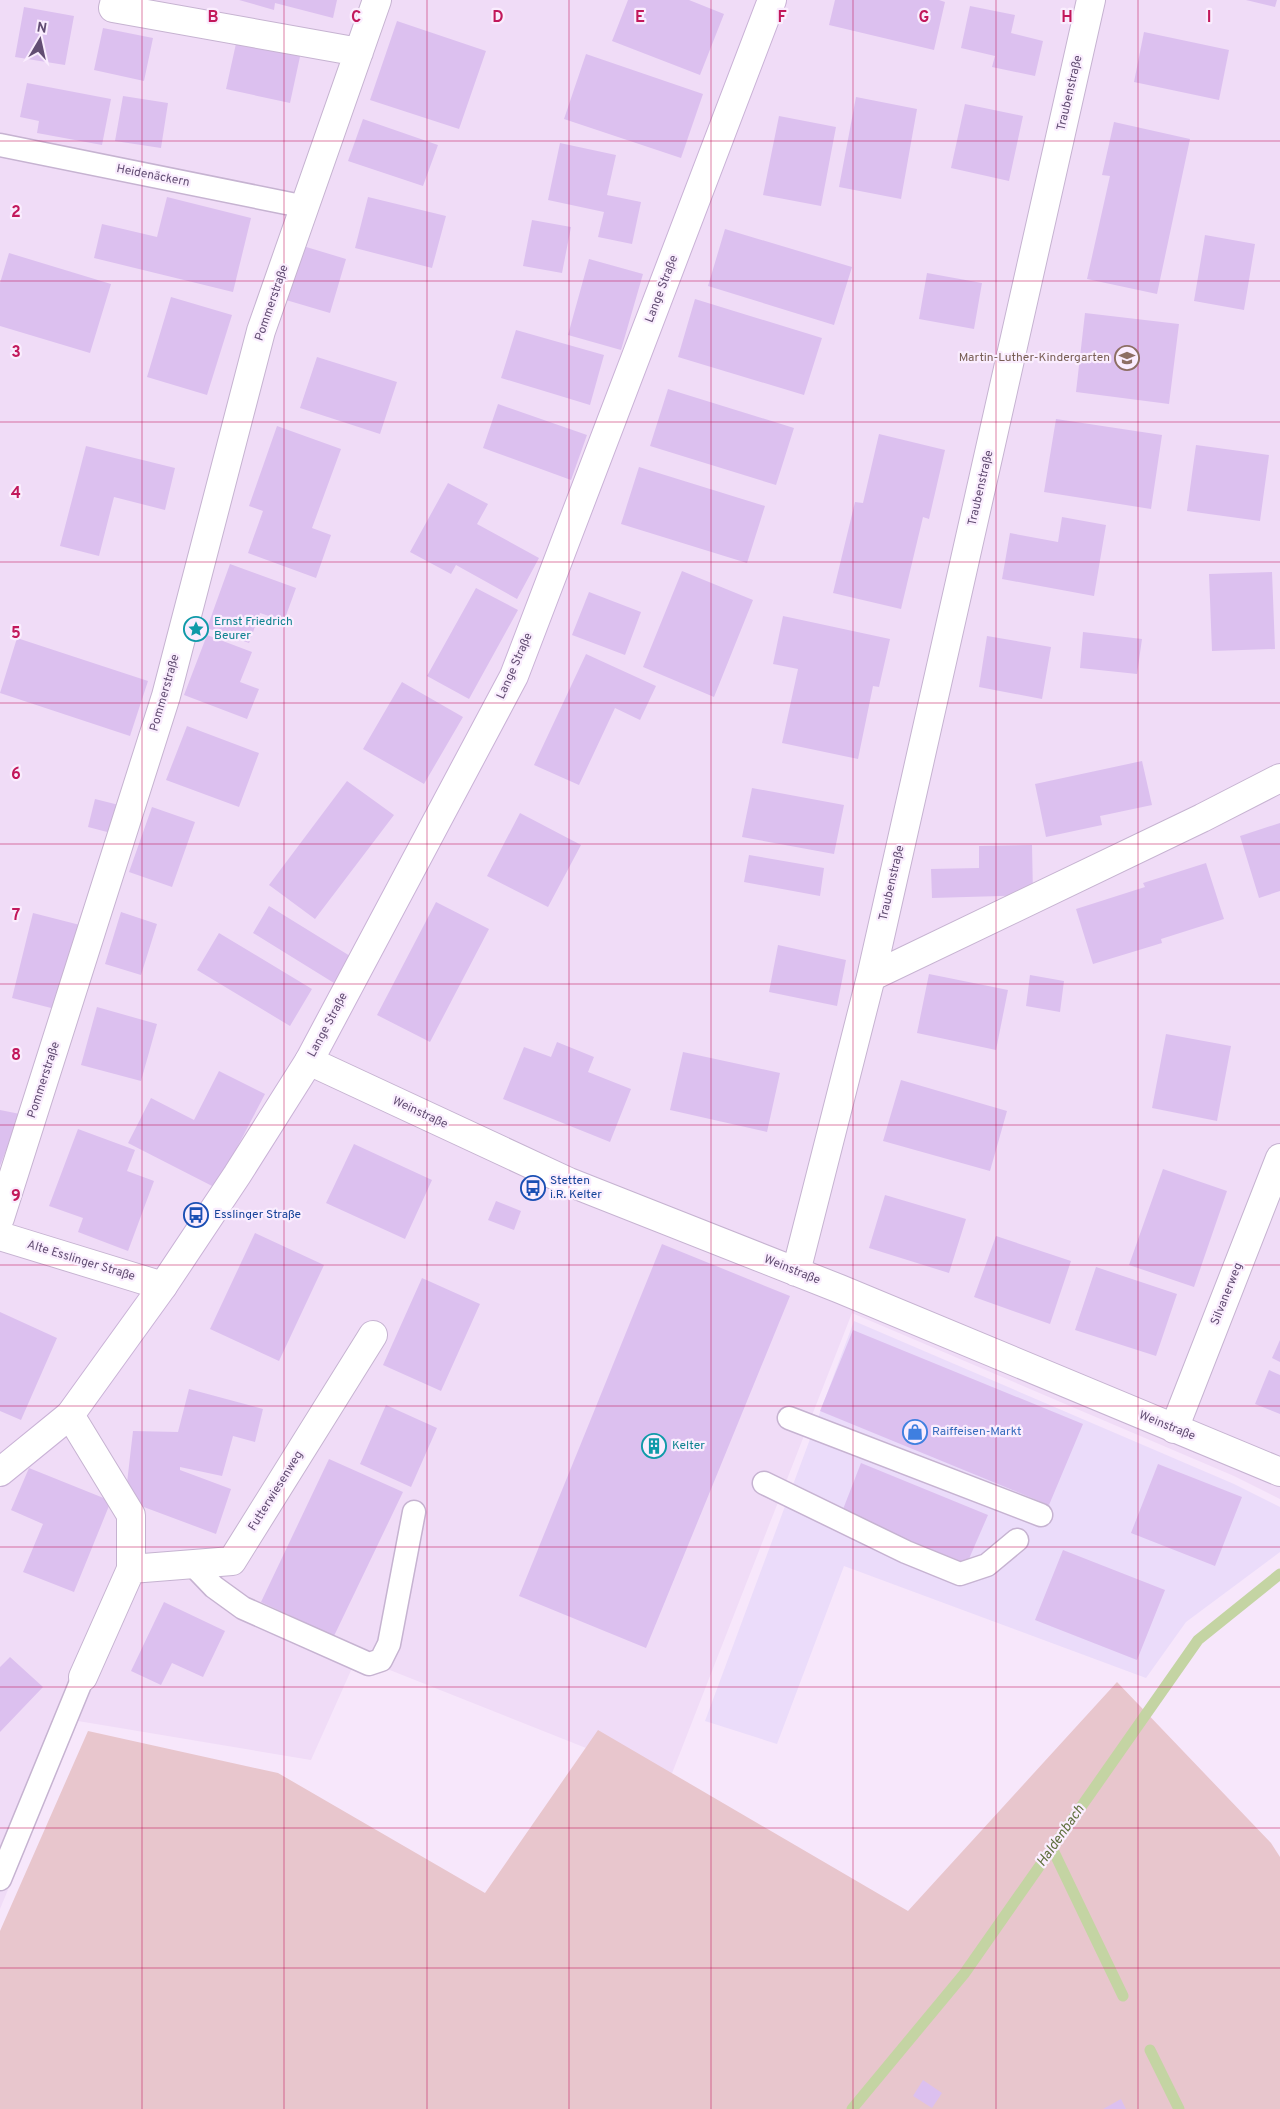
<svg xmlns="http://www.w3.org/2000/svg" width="1280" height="2109" viewBox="0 0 1280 2109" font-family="Overpass,sans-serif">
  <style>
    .residential { fill: #f0dcf7 }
    .commercial { fill: #ebdcfa }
    .green { fill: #e8c6cd }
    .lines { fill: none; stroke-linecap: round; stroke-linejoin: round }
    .stream { stroke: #c4d4a3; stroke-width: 11 }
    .building { fill: #dcc0ef }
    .service-casing { stroke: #c6b3d1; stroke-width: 25 }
    .minor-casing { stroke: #c6b3d1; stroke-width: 30 }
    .secondary-casing { stroke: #c9b2d6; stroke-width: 30 }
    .service { stroke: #fff; stroke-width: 22 }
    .minor { stroke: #fff; stroke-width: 28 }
    .secondary { stroke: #fff; stroke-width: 28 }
    .grid { fill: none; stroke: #c2185b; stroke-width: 1; stroke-opacity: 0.55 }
    .labels { text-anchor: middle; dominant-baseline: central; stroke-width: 4.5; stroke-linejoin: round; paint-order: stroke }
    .street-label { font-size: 12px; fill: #624d73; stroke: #faedfe }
    .education-label { font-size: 12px; fill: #785e54; stroke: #faedfe; text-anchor: end }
    .culture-label { font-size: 12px; fill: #0d838f; stroke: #faedfe; text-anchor: start }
    .transit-label { font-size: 12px; fill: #164399; stroke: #faedfe; text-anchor: start }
    .shop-label { font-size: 12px; fill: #366cbe; stroke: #faedfe; text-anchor: start }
    .water-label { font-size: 14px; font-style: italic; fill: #5f703e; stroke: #faedfe }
    .grid-label { font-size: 16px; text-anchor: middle; font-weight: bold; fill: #c2185b; stroke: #faedfe; stroke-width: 4.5; stroke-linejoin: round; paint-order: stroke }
  </style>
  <rect width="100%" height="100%" fill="#f7e7fb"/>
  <path class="residential" d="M0 0H1280V1499L1234 1476 852 1313 669 1781 357 1657 311 1760 78 1721 0 1909Z"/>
  <path class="commercial" d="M854 1321 1234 1484 1280 1507V1552L1186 1622 1146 1678 844 1566 777 1744 705 1721Z"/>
  <path class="green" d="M1117 1682 1271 1843 1280 1857V2109H0V1931L88 1731 278 1773 485 1893 598 1730 908 1911Z"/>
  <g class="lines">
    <path class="stream" d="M1052 1848 1123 1996
      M1150 2050 1179 2109
      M852 2109 964 1974 1198 1640 1280 1574"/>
  </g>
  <path class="building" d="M239 0H337L333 18 275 3 274 10Z
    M628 0H689L724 14 700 75 612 41Z
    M835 0H939L945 2 934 50 829 25Z
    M1246 0H1277L1275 7Z
    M970 6 1015 15 1011 33 1043 41 1035 76 992 67 995 56 961 48Z
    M24 7 74 16 65 65 15 57Z
    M397 21 486 51 459 129 370 100Z
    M103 28 153 38 144 81 94 70Z
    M1144 32 1229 50 1219 100 1134 82Z
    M237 39 301 52 290 103 226 89Z
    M586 54 703 94 681 158 564 119Z
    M27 83 111 99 102 145 37 133 39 121 20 117Z
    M123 96 168 103 161 148 115 141Z
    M856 97 917 109 901 199 839 187Z
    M965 104 1023 116 1009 181 951 168Z
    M779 116 836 127 821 206 763 195Z
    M363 119 438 145 423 186 348 161Z
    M1114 122 1190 139 1157 294 1087 279 1110 176 1102 175Z
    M560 143 616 155 607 195 641 202 632 244 598 237 604 212 548 200Z
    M167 197 251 218 233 292 94 258 102 224 157 237Z
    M368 197 446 216 432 268 355 248Z
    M532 220 571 227 562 273 523 266Z
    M725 229 852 267 834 325 708 286Z
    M1205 235 1255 244 1244 310 1194 301Z
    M303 246 346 259 330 313 286 300Z
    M9 253 111 284 90 353 0 326V283Z
    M589 259 643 274 621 350 568 335Z
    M927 273 982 283 974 329 919 319Z
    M171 297 232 315 207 395 147 377Z
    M695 299 822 338 804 395 678 357Z
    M1085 313 1179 324 1169 404 1076 392Z
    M516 330 604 355 590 405 501 378Z
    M317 357 397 382 380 434 300 408Z
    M668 389 794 428 776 485 650 446Z
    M498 404 587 435 571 480 483 448Z
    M1056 419 1162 435 1151 509 1044 492Z
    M277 426 341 449 312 528 331 535 316 578 248 553 263 511 249 506Z
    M879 434 945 450 929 519 923 517 901 609 833 593 855 502 863 503Z
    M1196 445 1269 455 1260 521 1187 511Z
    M86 446 175 468 165 510 114 497 99 556 60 546Z
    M639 467 765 506 747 563 621 524Z
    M448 483 488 504 477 524 539 558 517 599 456 565 451 574 410 552Z
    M1062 517 1106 525 1094 596 1002 579 1010 533 1058 542Z
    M230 564 296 588 284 621 260 613 249 643 207 628Z
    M682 571 753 600 714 697 643 667Z
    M1272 572 1275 649 1212 651 1209 574Z
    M476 588 518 610 469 699 427 676Z
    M589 592 641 612 625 655 572 635Z
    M783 616 890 639 879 687 873 686 858 759 782 743 798 669 773 664Z
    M1083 632 1142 639 1137 674 1080 668Z
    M207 635 252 652 240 682 259 689 247 719 184 695Z
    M987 636 1051 647 1042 699 979 687Z
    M17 638 148 681 130 736 0 693Z
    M586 654 656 686 640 720 615 708 579 785 534 765Z
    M402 682 463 717 424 784 363 749Z
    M187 726 259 753 239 807 166 780Z
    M1142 761 1152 805 1100 816 1102 825 1046 837 1035 784Z
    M347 781 394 815 315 919 269 885Z
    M752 788 844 805 834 854 742 837Z
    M95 799 119 805 111 833 88 827Z
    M152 807 195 822 172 887 129 872Z
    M520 813 581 845 548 907 487 876Z
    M1280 823V891L1259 898 1240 836Z
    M1032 845 1033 895 932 898 931 869 979 868V846Z
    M749 855 824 868 820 896 744 882Z
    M1206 863 1224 919 1161 939 1162 943 1093 964 1076 909 1145 887 1143 883Z
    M436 902 489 929 430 1042 377 1015Z
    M269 906 350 956 334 983 253 933Z
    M121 912 157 924 141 975 105 964Z
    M33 913 80 925 59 1010 12 998Z
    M219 933 312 989 290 1026 197 970Z
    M778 945 846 960 837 1006 769 992Z
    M929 974 1008 990 996 1050 917 1033Z
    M1030 975 1064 981 1060 1012 1026 1006Z
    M97 1007 157 1024 141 1081 81 1065Z
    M1166 1034 1231 1046 1217 1121 1152 1108Z
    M557 1042 594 1057 588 1072 631 1089 610 1142 503 1099 524 1047 551 1057Z
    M683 1052 780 1073 767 1132 670 1110Z
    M219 1071 265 1094 216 1188 128 1143 151 1098 194 1120Z
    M901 1080 1007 1111 990 1171 883 1141Z
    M0 1110 20 1114 0 1166Z
    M78 1129 135 1150 127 1171 154 1181 128 1251 78 1232 83 1218 49 1206Z
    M354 1144 432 1180 405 1239 326 1203Z
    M1163 1169 1227 1191 1194 1287 1129 1265Z
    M885 1195 966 1219 949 1273 869 1248Z
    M496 1201 521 1211 514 1230 488 1220Z
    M255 1233 324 1265 279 1361 210 1329Z
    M996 1236 1071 1261 1050 1324 974 1297Z
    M662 1244 790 1296 646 1648 519 1596Z
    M1096 1267 1177 1294 1156 1356 1075 1330Z
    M422 1278 480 1304 441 1391 383 1365Z
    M0 1312 57 1338 21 1420 0 1411Z
    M853 1330 1083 1424 1049 1505 820 1411Z
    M1280 1340V1362L1272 1358Z
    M1269 1370 1280 1375V1414L1255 1404Z
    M189 1389 263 1409 255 1442 233 1436 222 1476 180 1467V1470L231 1489 216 1534 125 1500 133 1431 178 1432Z
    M386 1405 437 1428 411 1487 360 1464Z
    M329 1459 403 1492 334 1636 261 1602Z
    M861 1463 988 1515 965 1568 840 1517Z
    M1158 1464 1242 1497 1215 1566 1131 1533Z
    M29 1468 111 1501 74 1592 23 1572 43 1524 11 1510Z
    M1063 1550 1165 1590 1137 1660 1035 1620Z
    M164 1602 225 1631 203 1677 172 1663 161 1685 131 1671Z
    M10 1657 43 1687 0 1732V1667Z
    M923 2080 942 2093 932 2108 913 2096Z
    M1121 2099 1126 2109H1103Z"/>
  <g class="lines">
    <defs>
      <path id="service" d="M0 145 306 207
        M789 1418 1041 1515
        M764 1483 906 1552 960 1574 987 1565 1017 1540
        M192 1564 214 1587 243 1608 369 1664 381 1660 389 1644 414 1512
        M0 1879 83 1677"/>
      <path id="minor" d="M115 0 113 8 359 52
        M871 977 1202 818 1280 778
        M309 1061 569 1182 840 1289 1280 1472
        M0 1218 166 696 261 331 377 0
        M0 1236 163 1286
        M796 1272 871 977 1091 0
        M70 1415 131 1515V1569L83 1677
        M1174 1429 1280 1158
        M131 1569 232 1561 373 1335"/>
      <path id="secondary" d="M0 1472 70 1415 163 1286 237 1175 309 1061 514 676 772 0"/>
    </defs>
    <use href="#service" class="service-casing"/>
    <use href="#minor" class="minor-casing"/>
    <use href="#secondary" class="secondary-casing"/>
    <use href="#service" class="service"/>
    <use href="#minor" class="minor"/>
    <use href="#secondary" class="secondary"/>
  </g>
  <path class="grid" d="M142 0V2109M284 0V2109M427 0V2109M569 0V2109M711 0V2109M853 0V2109M996 0V2109M1138 0V2109M0 141H1280M0 281H1280M0 422H1280M0 562H1280M0 703H1280M0 844H1280M0 984H1280M0 1125H1280M0 1265H1280M0 1406H1280M0 1547H1280M0 1687H1280M0 1828H1280M0 1968H1280"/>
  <defs>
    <symbol id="school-ring" viewBox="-11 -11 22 22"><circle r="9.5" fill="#faedfe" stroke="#8d6e63" stroke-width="1.5"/><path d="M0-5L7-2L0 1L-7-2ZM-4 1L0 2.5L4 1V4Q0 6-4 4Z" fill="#8d6e63"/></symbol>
    <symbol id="sight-ring" viewBox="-11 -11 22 22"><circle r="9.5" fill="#faedfe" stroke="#0f9aa8" stroke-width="1.5"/><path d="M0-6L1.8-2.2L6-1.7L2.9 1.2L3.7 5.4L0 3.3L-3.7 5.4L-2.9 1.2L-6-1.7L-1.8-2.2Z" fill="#0f9aa8"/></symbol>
    <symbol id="bus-ring" viewBox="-11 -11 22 22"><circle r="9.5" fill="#faedfe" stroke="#1a4fb4" stroke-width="1.5"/><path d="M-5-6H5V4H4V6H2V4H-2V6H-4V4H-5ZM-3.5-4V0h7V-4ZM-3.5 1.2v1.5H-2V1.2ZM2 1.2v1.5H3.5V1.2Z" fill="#1a4fb4"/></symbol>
    <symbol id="shop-ring" viewBox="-11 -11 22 22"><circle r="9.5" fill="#faedfe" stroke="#3f7fe0" stroke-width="1.5"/><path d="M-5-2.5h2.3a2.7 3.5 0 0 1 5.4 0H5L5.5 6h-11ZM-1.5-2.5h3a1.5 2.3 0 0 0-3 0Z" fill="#3f7fe0"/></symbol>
    <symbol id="building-ring" viewBox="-11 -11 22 22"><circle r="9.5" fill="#faedfe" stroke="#0f9aa8" stroke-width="1.5"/><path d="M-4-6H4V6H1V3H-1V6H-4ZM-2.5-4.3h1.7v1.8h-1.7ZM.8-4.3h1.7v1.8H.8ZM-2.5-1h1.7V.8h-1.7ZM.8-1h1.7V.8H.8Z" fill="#0f9aa8"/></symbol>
  </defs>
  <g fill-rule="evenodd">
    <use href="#school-ring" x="1113" y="344" width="28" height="28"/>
    <use href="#sight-ring" x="182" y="615" width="28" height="28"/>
    <use href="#bus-ring" x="519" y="1174" width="28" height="28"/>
    <use href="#bus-ring" x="182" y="1201" width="28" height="28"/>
    <use href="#shop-ring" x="901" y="1418" width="28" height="28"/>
    <use href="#building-ring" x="640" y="1432" width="28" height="28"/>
  </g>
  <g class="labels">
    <g class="street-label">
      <text transform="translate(1070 93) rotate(-77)">Traubenstraße</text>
      <text transform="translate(153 176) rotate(11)">Heidenäckern</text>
      <text transform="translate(662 289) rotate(-69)">Lange Straße</text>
      <text transform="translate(272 303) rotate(-71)">Pommerstraße</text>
      <text transform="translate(981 488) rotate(-77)">Traubenstraße</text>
      <text transform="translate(515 666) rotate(-66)">Lange Straße</text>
      <text transform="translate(165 693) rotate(-74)">Pommerstraße</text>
      <text transform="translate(892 883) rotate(-77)">Traubenstraße</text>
      <text transform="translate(328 1025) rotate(-62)">Lange Straße</text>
      <text transform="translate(44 1080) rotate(-72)">Pommerstraße</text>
      <text transform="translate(420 1113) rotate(25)">Weinstraße</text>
      <text transform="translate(81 1261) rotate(17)">Alte Esslinger Straße</text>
      <text transform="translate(792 1270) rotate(22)">Weinstraße</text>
      <text transform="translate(1227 1294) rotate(-68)">Silvanerweg</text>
      <text transform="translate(1167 1426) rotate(22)">Weinstraße</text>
      <text transform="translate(276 1491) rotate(-58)">Futterwiesenweg</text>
    </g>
    <g class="education-label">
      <text x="1110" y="358">Martin-Luther-Kindergarten</text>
    </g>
    <g class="culture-label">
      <text x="214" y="622">Ernst Friedrich<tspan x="214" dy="14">Beurer</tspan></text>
      <text x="672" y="1446">Kelter</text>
    </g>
    <g class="transit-label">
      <text x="550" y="1181">Stetten<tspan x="550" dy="14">i.R. Kelter</tspan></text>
      <text x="214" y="1215">Esslinger Straße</text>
    </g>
    <g class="shop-label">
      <text x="932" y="1432">Raiffeisen-Markt</text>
    </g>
    <g class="water-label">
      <text transform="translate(1061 1836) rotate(-55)">Haldenbach</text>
    </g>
  </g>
  <g class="grid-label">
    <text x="213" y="22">B</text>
    <text x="356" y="22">C</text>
    <text x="498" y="22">D</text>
    <text x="640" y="22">E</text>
    <text x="782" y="22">F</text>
    <text x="924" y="22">G</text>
    <text x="1067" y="22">H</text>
    <text x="1209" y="22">I</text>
    <text x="16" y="217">2</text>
    <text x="16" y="357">3</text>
    <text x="16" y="498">4</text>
    <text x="16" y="638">5</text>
    <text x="16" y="779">6</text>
    <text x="16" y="920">7</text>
    <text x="16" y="1060">8</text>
    <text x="16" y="1201">9</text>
  </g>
  <g transform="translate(40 40) rotate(9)" stroke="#faedfe" stroke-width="4" paint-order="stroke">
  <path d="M0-4L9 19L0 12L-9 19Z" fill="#624d73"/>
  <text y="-8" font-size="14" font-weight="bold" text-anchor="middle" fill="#624d73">N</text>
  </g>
</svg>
